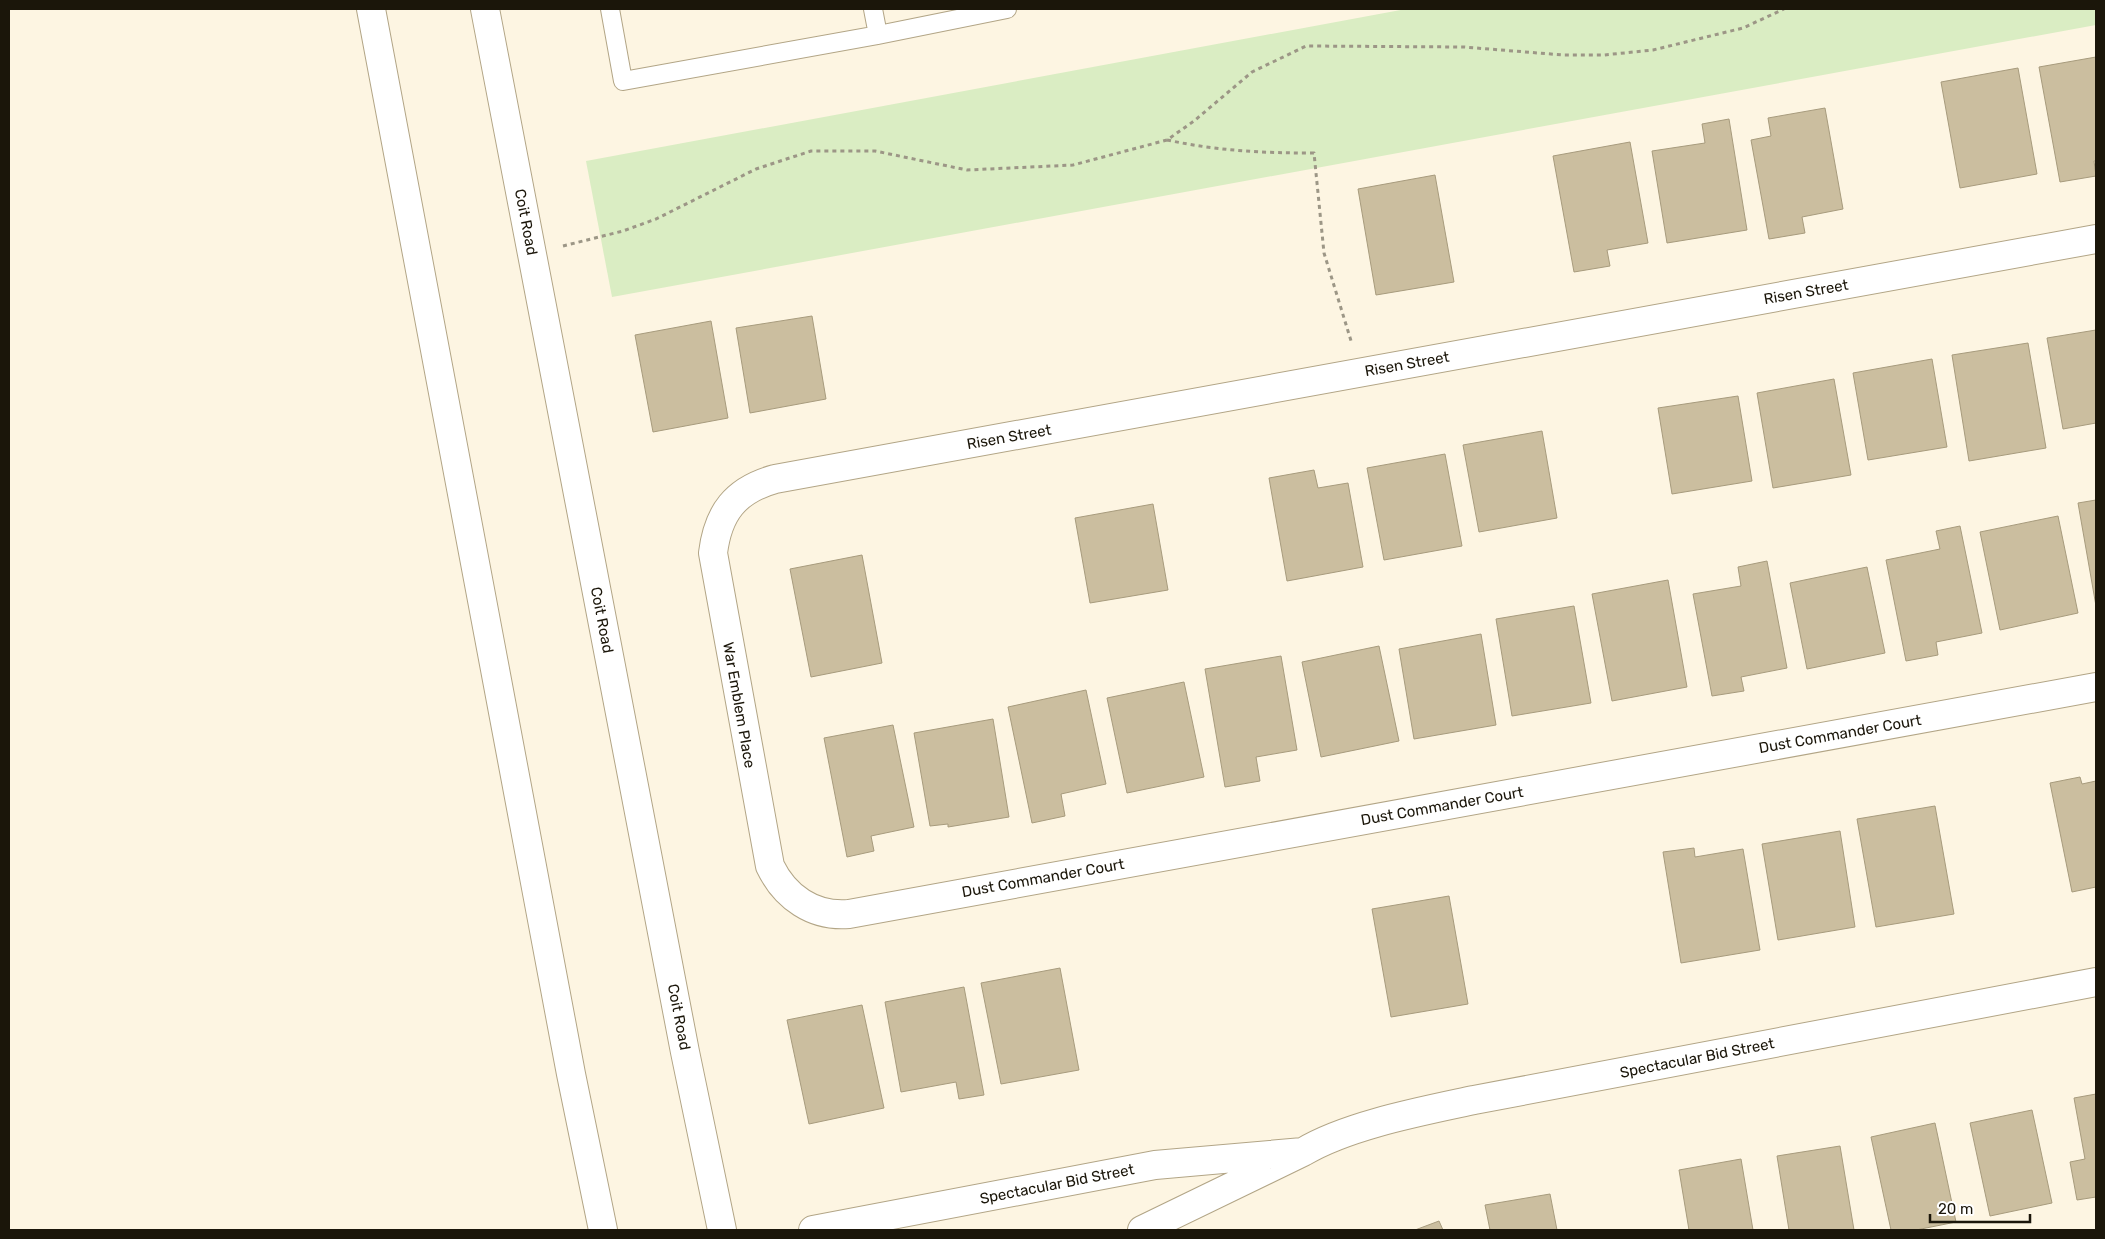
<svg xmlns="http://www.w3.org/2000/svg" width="2105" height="1239" viewBox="0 0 2105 1239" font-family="Rubik,sans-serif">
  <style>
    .green { fill: #daedc3 }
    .building { fill: #cbbe9f; stroke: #a79b7d }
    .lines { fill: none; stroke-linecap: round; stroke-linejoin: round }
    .lane-casing { stroke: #b2a586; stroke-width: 20 }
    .street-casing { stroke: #b2a586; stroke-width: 30 }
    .secondary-casing { stroke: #b2a586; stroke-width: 30 }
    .path { stroke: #9c9686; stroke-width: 3; stroke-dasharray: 4 4; stroke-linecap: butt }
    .lane { stroke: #fff; stroke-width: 18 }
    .street { stroke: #fff; stroke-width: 28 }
    .secondary { stroke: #fff; stroke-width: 28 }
    .labels { text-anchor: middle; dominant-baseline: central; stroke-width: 4; stroke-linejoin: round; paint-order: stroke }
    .street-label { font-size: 15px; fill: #1b160a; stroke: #fff }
  </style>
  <rect width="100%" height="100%" fill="#fdf5e2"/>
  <path class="green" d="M1406 9H2096V25L612 297 586 161Z"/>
  <path class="building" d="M2096 57V161H2094L2096 176 2060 182 2039 67Z
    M2018 68 2037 174 1960 188 1941 82Z
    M1825 108 1843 209 1802 217 1805 233 1769 239 1751 140 1771 136 1768 118Z
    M1729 119 1747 230 1667 243 1652 151 1705 143 1702 124Z
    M1630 142 1648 243 1607 250 1610 266 1574 272 1553 156Z
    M1435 175 1454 282 1376 295 1358 189Z
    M812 316 826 399 750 413 736 328Z
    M711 321 728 418 653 432 635 335Z
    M2096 330V423L2063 429 2047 338Z
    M2028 343 2046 448 1969 461 1952 355Z
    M1932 359 1947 447 1868 460 1853 373Z
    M1834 379 1851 475 1773 488 1757 393Z
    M1738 396 1752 481 1672 494 1658 408Z
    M1542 431 1557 518 1479 532 1463 445Z
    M1445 454 1462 546 1384 560 1367 468Z
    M1314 470 1318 488 1348 483 1363 567 1287 581 1269 478Z
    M2096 500V606L2078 503Z
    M1153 504 1168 590 1090 603 1075 518Z
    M2058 516 2078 613 2000 630 1980 532Z
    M1960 526 1982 633 1936 642 1938 655 1906 661 1886 560 1940 549 1936 531Z
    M862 555 882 663 811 677 790 569Z
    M1767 561 1787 668 1741 677 1744 691 1712 696 1693 594 1741 586 1738 567Z
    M1867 567 1885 653 1807 669 1790 583Z
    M1668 580 1687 687 1612 701 1592 594Z
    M1574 606 1591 703 1512 716 1496 619Z
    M1481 634 1496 725 1414 739 1399 649Z
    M1379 646 1399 741 1321 757 1302 662Z
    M1281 656 1297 750 1256 757 1260 781 1225 787 1205 669Z
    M1184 682 1204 777 1127 793 1107 698Z
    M1086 690 1106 784 1061 794 1065 816 1032 823 1008 707Z
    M993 719 1009 817 948 827V824L930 826 914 733Z
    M893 725 914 827 871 836 874 851 847 857 824 738Z
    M2080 777 2082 784 2096 781V887L2072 892 2050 783Z
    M1935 806 1954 914 1876 927 1857 819Z
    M1840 831 1855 927 1778 940 1762 844Z
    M1694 848 1695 857 1743 849 1760 950 1681 963 1663 852Z
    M1449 896 1468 1004 1391 1017 1372 909Z
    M1060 968 1079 1070 1001 1084 981 983Z
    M964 987 984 1095 959 1099 956 1082 901 1092 885 1002Z
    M862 1005 884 1108 809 1124 787 1020Z
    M2096 1094V1197L2077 1200 2070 1162 2085 1159 2074 1098Z
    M2032 1110 2052 1203 1990 1216 1970 1123Z
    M1935 1123 1956 1222 1916 1230H1891L1871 1137Z
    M1840 1146 1854 1230H1789L1777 1156Z
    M1741 1159 1753 1230H1689L1679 1170Z
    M1550 1194 1557 1230H1490L1485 1205Z
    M1439 1221 1443 1230H1415Z"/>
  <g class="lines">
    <defs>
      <path id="lane" d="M610 9 623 81 878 35 1007 9
        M873 9 878 35"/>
      <path id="street" d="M2096 239 775 479C735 490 718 513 713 553L770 866C785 897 813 917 849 914L2096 687
        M1303 1152C1348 1125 1423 1111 1474 1100L2096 982
        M813 1230 1155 1165 1303 1152 1142 1230"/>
      <path id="secondary" d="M371 9 571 1074 603 1230
        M485 9 685 1052 722 1230"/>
    </defs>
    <use href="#lane" class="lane-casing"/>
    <use href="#street" class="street-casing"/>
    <use href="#secondary" class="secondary-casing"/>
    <path class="path" d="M1167 140C1219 151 1262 153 1314 153L1324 253 1352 344
      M563 246 623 231 656 219 756 169 811 151H875L967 170 1073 165 1167 140 1194 121 1252 72 1306 46 1464 47 1563 55H1604L1653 50 1743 28 1784 9"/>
    <use href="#lane" class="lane"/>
    <use href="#street" class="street"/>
    <use href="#secondary" class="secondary"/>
  </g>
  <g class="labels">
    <g class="street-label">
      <text transform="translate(526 222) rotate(79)">Coit Road</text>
      <text transform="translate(1806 292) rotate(-10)">Risen Street</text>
      <text transform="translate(1407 364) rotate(-10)">Risen Street</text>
      <text transform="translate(1009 437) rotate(-10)">Risen Street</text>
      <text transform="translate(602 620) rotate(79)">Coit Road</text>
      <text transform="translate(739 705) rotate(80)">War Emblem Place</text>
      <text transform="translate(1840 734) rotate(-10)">Dust Commander Court</text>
      <text transform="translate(1442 806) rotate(-10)">Dust Commander Court</text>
      <text transform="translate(1043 878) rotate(-10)">Dust Commander Court</text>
      <text transform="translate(679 1017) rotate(79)">Coit Road</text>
      <text transform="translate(1697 1058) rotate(-11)">Spectacular Bid Street</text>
      <text transform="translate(1057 1184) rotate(-11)">Spectacular Bid Street</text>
    </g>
  </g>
  <rect width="2105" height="1239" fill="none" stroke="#1b160a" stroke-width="20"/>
  <path d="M1930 1214v8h100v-8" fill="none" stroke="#1b160a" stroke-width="2.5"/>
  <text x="1938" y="1214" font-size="15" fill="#1b160a" stroke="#ffffff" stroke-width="4" paint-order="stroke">20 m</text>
</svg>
